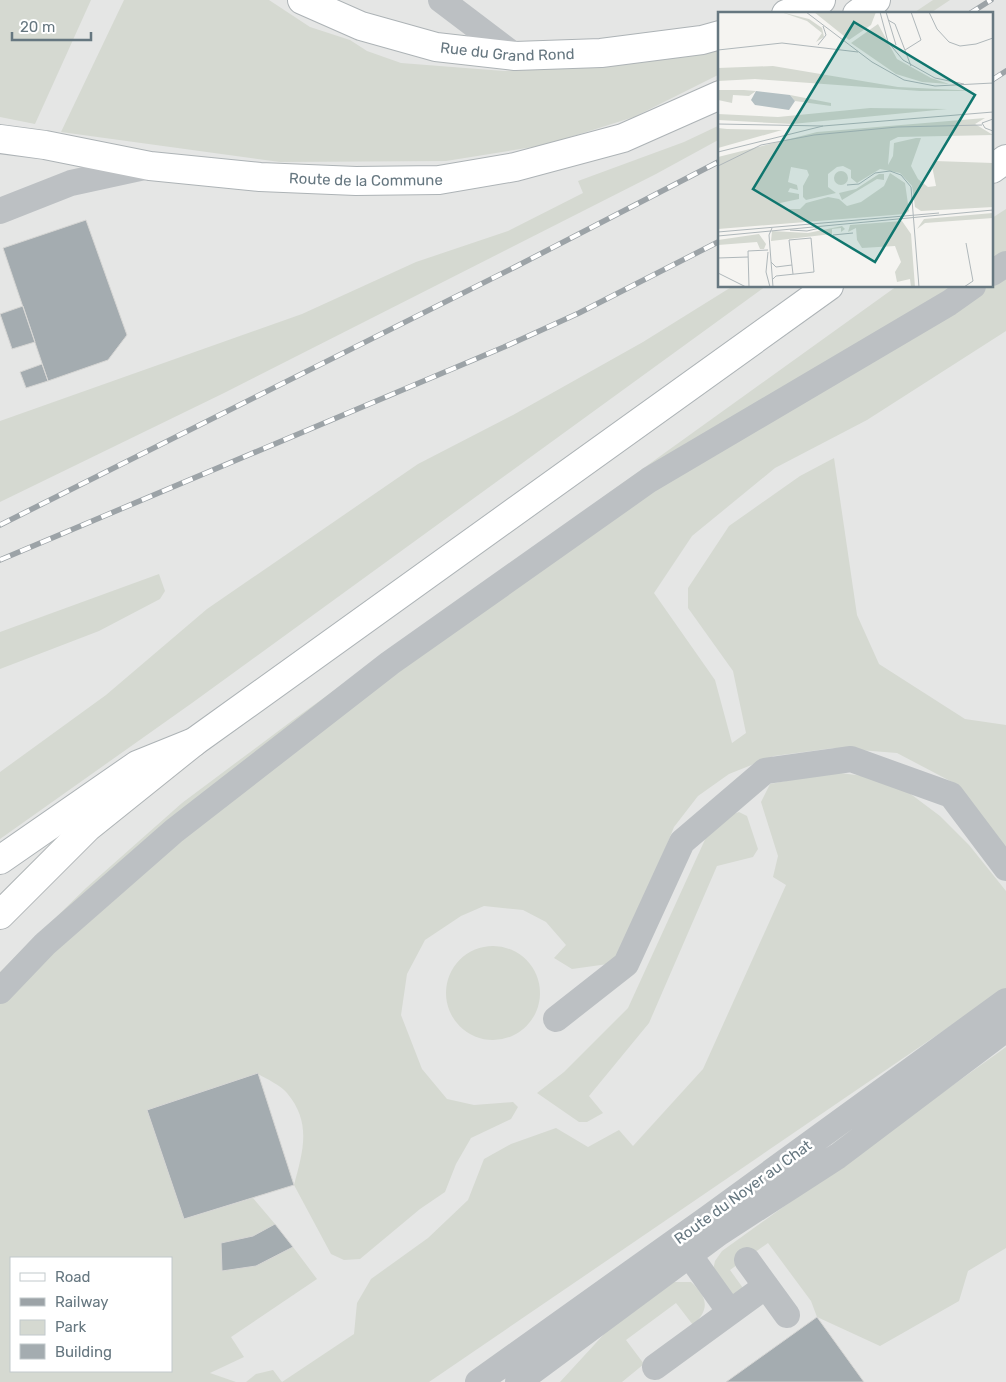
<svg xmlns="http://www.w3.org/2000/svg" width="1006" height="1382" viewBox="0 0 1006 1382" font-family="Rubik,sans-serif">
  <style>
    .built { fill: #e5e6e5; fill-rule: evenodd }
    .green { fill: #d5d9d1; fill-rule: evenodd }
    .building { fill: #a4acb0; stroke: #d6d6d4 }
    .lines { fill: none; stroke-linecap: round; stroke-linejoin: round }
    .major-casing { stroke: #adb3b6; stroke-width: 30 }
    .highway-casing { stroke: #afb4b6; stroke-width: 30 }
    .minor { stroke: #bcc0c3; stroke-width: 26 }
    .major { stroke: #fff; stroke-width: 28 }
    .highway { stroke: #fff; stroke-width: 28 }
    .rail-casing { stroke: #9ca3a7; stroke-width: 5.5 }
    .rail { stroke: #fff; stroke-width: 4; stroke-dasharray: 11; stroke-linecap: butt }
    .labels { text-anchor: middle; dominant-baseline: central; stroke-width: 5; stroke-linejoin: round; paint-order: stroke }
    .street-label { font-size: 15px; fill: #667780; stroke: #fff }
    .inset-road { fill: none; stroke: #afb7ba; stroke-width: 1 }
    .view { fill: #0f766e; fill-opacity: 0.15; stroke: #0f766e; stroke-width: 2.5 }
    .inset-edge { fill: none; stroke: #667780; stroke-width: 2.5 }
  </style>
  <rect width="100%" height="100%" fill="#f5f4f1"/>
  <path class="built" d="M0 0H1006V1382H0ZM720 14H992V286H720ZM11 1258H171V1371H11Z"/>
  <path class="green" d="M0 0H91L35 124 0 117Z
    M124 0H269L310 27 350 40 367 51 401 63 504 71 679 56 720 47V74L634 117 545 145 446 161 280 162 61 132Z
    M933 0H950L929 14H912Z
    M720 125V139L656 174 224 393 0 502V421L302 314 416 262 508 231 583 193 578 181 684 142Z
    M1006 209V331L867 420 775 468 692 536 654 593 715 680 732 743 746 733 733 671 688 608V588L729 526 800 476 834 458 857 615 879 664 965 719 1006 725V854L954 783 897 753 834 748 774 756 729 774 698 796 674 827 623 953 608 964 572 969 554 958 566 945 546 922 523 910 484 906 461 916 425 940 407 974 401 1015 422 1069 447 1099 474 1105 513 1102 518 1107 511 1119 471 1138 456 1164 445 1192 420 1209 360 1259 344 1260 331 1254 294 1185C303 1151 312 1123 287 1093 280 1085 267 1079 258 1074L147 1110 184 1219 253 1198 275 1224 253 1236 221 1243 256 1266 293 1247 317 1279 231 1337 244 1357 210 1373 236 1382H0V972L86 888 182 803 293 720 897 286H992V218ZM11 1258H171V1371H11Z
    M733 286H766L192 703 0 839V772L106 695 207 609 418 464 513 415 643 342Z
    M159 574 165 591 160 599 99 631 0 669V632Z
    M832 772 864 776 904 789 940 816 969 845 1006 891V988L429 1382H246L256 1374 273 1370 282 1382 354 1334 357 1303 371 1279 428 1238 468 1200 484 1159 511 1144 556 1128 588 1147 619 1130 633 1146 703 1069 786 885 773 877 778 856 761 802 770 784Z
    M739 812 747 816 758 849 753 857 717 866 649 1023 589 1096 603 1113 587 1122H579L537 1093 564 1072 628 1008 708 833 723 818Z
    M446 993a47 47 0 1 1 94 0a47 47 0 1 1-94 0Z
    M1006 1047V1248L968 1271 959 1301 880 1346 817 1317 811 1301 768 1243 730 1270 743 1288 730 1298 712 1275 715 1261 722 1251Z
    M674 1282H691C708 1298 710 1309 693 1325L676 1303 626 1340 644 1364 622 1382H560L606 1332Z"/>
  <path class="building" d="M86 220 127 335 108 360 48 381 3 248Z
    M23 306 35 342 12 349 0 314Z
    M42 364 48 381 26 388 20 372Z
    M258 1073 294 1185 184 1219 147 1110Z
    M275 1224 293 1247 256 1266 222 1271 221 1243 253 1236Z
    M817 1317 864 1382H726Z"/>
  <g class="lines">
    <defs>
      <g id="major">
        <path id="s1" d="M302 0 361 26 436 47 515 56 601 53 702 40 720 35"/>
        <path d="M786 14 821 0"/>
        <path d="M857 14 876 0"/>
        <path id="s2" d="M0 139 45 145 150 166 260 177 356 181 439 180 515 167 623 138 720 95"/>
        <path d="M992 169 1006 159"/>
        <path d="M0 860 137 765 194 742 829 286"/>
      </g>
      <path id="highway" d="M0 915 88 827 194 742"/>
    </defs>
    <use href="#major" class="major-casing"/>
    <use href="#highway" class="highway-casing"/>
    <path class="minor" d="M441 0 515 56
      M0 211 71 183 149 166
      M992 273 1006 264
      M0 991 45 944 174 831 390 663 649 480 949 303 973 286
      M556 1019 626 964 682 842 765 771 851 759 951 795 1006 868
      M680 1242 730 1312
      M747 1260 787 1315
      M655 1367 766 1286
      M478 1382 708 1218 1006 1001
      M518 1382 719 1233 838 1156 1006 1029"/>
    <use href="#major" class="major"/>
    <use href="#highway" class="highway"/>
    <defs>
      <path id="rail" d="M969 14 991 0
        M992 80 1006 71
        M0 525 515 267 720 161
        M0 560 504 347 579 313 720 241"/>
    </defs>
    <use href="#rail" class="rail-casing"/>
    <use href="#rail" class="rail"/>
  </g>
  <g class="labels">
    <g class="street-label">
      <text stroke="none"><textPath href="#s1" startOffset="214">Rue du Grand Rond</textPath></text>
      <text stroke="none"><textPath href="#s2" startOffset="369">Route de la Commune</textPath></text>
      <text transform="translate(743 1192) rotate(-36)">Route du Noyer au Chat</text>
    </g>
  </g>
  <g transform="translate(718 12)">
    <rect width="275" height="275" fill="#f5f4f1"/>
    <path d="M63 0 91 7 104 16 106 25 98 30 104 21 89 9ZM96 0H158L153 13 131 28ZM160 12 179 47 213 66 231 72 204 70 178 62 133 31ZM55 54 180 75 260 79H202L37 67 0 69V56ZM0 78H26L38 79 31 84 15 83 14 91 0 88ZM72 83 113 91V94L77 89ZM152 96 229 97 74 112 0 108V102L60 105ZM267 106 257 112 275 123 180 125 172 129 170 153 175 144 176 131 198 126H203L193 154 200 167 210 175 218 174 214 154 217 149 275 151V195L203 199 197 195 194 174 182 161 162 157 139 171 133 166V158L125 154 119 155 110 162V175L118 181 88 188 85 185V174L91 163 89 158 73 155 70 170 79 173 80 178 72 176 70 180 81 182V187L62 191 70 197H82L88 191 110 185 121 187 129 194 143 190 166 174 172 161 187 171 191 199 187 202 0 217V145L99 120ZM0 116 9 117 64 118 0 136ZM116 166a7 7 0 1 1 14 0a7 7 0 1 1-14 0ZM161 162H166V168L159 167 124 188 121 181 138 177ZM275 201V206L207 211 199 217 206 207ZM184 209 193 222 197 275H193L192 267 179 270 177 260 183 250 177 234 144 236 139 228 138 216 130 220 132 213ZM124 214 127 217 123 220V216L114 217V222L53 229 54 219 90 221ZM41 222 48 232 46 237H42L39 230 0 233V228Z" fill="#d5d9d1"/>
    <path d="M38 79 72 83 77 89 71 98 37 93 33 88Z" fill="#b4c0c3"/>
    <path class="inset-road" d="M88 0 154 50 186 68 217 74 275 71M162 0 170 30 185 48 217 66 246 72M168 0 178 33M211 0 219 17 231 30 242 34 258 32 275 26M170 8 177 12 193 54M100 33 108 23 105 14M0 38 64 31 140 40M187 38 203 28 193 0M275 107 264 111 267 116 275 119M0 112 105 114 275 100M0 140 105 114M0 154 43 133 96 123 179 115 264 113M129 173 141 172 157 161 172 159 183 163 193 175 201 275M54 216 51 223 55 275M72 218 89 219 102 216M0 220 221 201M115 223 135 221M0 224 275 198M50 240 48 260 52 275M0 246 30 245M53 250 58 255 74 253M0 261 28 275M54 268 58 264 96 260 93 226 71 228 75 262M31 275 30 239 50 238M246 275 255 269 248 231"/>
    <path class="view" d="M136 10 257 83 157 250 35 177Z"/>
    <rect width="275" height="275" class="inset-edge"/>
  </g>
  <rect x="10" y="1257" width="162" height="115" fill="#ffffff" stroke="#c2c9cc"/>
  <rect x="20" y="1273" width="25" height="8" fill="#ffffff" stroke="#c2c9cc"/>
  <text x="55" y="1282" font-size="15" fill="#667780">Road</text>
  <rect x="20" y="1298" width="25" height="8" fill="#9ca3a7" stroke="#c2c9cc"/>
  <text x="55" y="1307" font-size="15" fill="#667780">Railway</text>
  <rect x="20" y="1320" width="25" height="15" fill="#d5d9d1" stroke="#c2c9cc"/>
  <text x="55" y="1332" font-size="15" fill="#667780">Park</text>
  <rect x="20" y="1344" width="25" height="15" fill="#a4acb0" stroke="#c2c9cc"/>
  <text x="55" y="1357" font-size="15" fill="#667780">Building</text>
  <path d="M12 32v8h79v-8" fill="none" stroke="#667780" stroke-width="2.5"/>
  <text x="20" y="32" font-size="15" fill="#667780" stroke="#ffffff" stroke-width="4" paint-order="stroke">20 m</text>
</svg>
